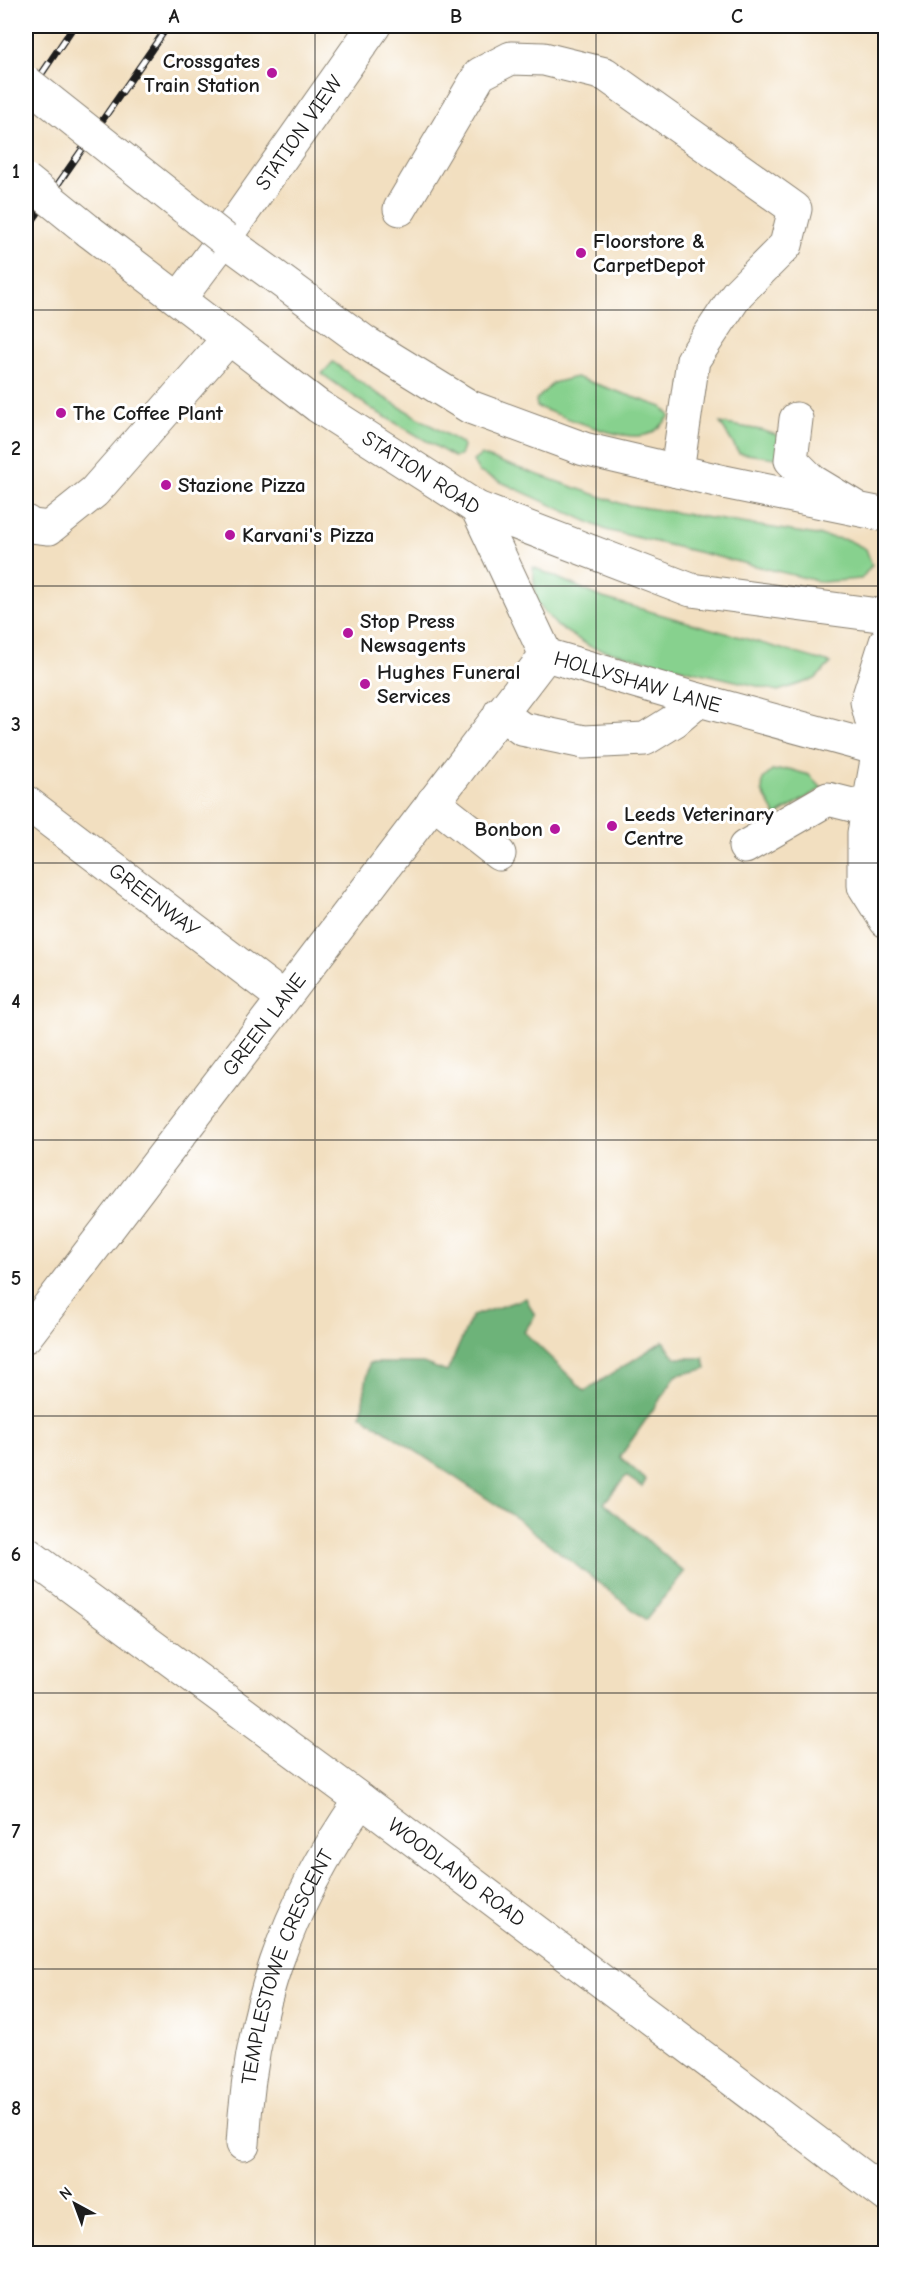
<svg xmlns="http://www.w3.org/2000/svg" width="911" height="2279" viewBox="0 0 911 2279" font-family="'Comic Neue',sans-serif">
  <style>
    .green { fill: #87d18e; stroke: #527655; stroke-width: 1.5 }
    .forest { fill: #6db379; stroke: #44684a; stroke-width: 1.5 }
    .lines { fill: none; stroke-linecap: round; stroke-linejoin: round }
    .minor-casing { stroke: #877e6e; stroke-width: 35 }
    .major-casing { stroke: #877e6e; stroke-width: 35 }
    .minor { stroke: #fff; stroke-width: 33 }
    .major { stroke: #fff; stroke-width: 33 }
    .rail-casing { stroke: #1c1c1c; stroke-width: 7 }
    .rail { stroke: #fff; stroke-width: 4.5; stroke-dasharray: 14; stroke-linecap: butt }
    .major-bridge-casing { stroke: #877e6e; stroke-width: 35; stroke-linecap: butt }
    .major-bridge { stroke: #fff; stroke-width: 33 }
    .grid { fill: none; stroke: #1c1c1c; stroke-width: 1.5; stroke-opacity: 0.55 }
    .poi-dot { fill: #b5179e; stroke: #fff; stroke-width: 2 }
    .labels { text-anchor: middle; dominant-baseline: central; stroke-width: 6; stroke-linejoin: round; paint-order: stroke }
    .poi-label { font-size: 21px; font-weight: bold; fill: #1c1c1c; stroke: #fff; text-anchor: start }
    .street-label { font-size: 21px; fill: #1c1c1c; stroke: #fff }
    .neatline { fill: none; stroke: #1c1c1c; stroke-width: 2 }
    .grid-label { font-size: 20px; text-anchor: middle; font-weight: bold; fill: #1c1c1c }
  </style>
  <rect width="100%" height="100%" fill="#fff"/>
  <filter id="ink" filterUnits="userSpaceOnUse"><feTurbulence type="fractalNoise" baseFrequency=".0167" numOctaves="2"/><feDisplacementMap in="SourceGraphic" scale="12" xChannelSelector="R" yChannelSelector="G"/><feConvolveMatrix kernelMatrix="1 2 1 2 8 2 1 2 1" color-interpolation-filters="sRGB"/></filter>
  <filter id="wash" filterUnits="userSpaceOnUse"><feTurbulence type="fractalNoise" baseFrequency=".008" numOctaves="4" result="noise"/><feDisplacementMap in="SourceGraphic" scale="24" xChannelSelector="R" yChannelSelector="G"/><feGaussianBlur stdDeviation="1.35" result="paint"/><feColorMatrix in="noise" values="0 0 0 0 0 0 0 0 0 0 0 0 0 0 0 0 0 1.4 0 .05"/><feComposite in="paint" operator="in"/></filter>
  <g filter="url(#wash)">
    <rect width="100%" height="100%" fill="#f2dfc0"/>
    <path class="green" d="M333 362 373 391 461 443 463 447 460 456 454 457 375 411 322 374Z
      M576 377 662 407 670 416C664 423 658 430 649 434 624 444 562 415 537 407L536 400 553 383Z
      M720 423 761 430 783 437 782 459 739 453Z
      M481 455 622 504 848 540 866 549 872 565 861 579 822 582 606 530 479 472 473 461Z
      M533 567 603 598 831 663 815 679 778 691 591 647 557 626 536 602Z
      M789 769 809 775 822 788 776 816 762 791 763 779 772 771Z"/>
    <path class="forest" d="M526 1298 535 1316 524 1332 585 1391 663 1341 676 1358H704L706 1369 677 1375 620 1457 646 1480 642 1487 626 1476 604 1503 684 1572 646 1620 512 1515 361 1415 369 1363H423L447 1372 472 1316Z"/>
  </g>
  <g filter="url(#ink)">
    <g class="lines">
      <defs>
        <g id="minor">
          <path d="M400 209 480 74 511 58 544 59 605 74 795 209 786 245 737 294 693 360 677 471"/>
          <path id="s1" d="M224 239 374 26"/>
          <path d="M796 419 791 460 812 481 855 507"/>
          <path id="s2" d="M477 508 546 655 699 700 886 751"/>
          <path d="M26 522 32 526 49 528 94 492 229 338"/>
          <path d="M500 713 522 729 584 742 645 739 674 721 699 700"/>
          <path d="M879 749 864 833V886L886 921"/>
          <path d="M433 802 499 854"/>
          <path id="s3" d="M27 803 283 998"/>
          <path d="M745 847 828 799 868 809"/>
          <path id="s4" d="M26 1336 546 655"/>
          <path id="s5" d="M26 1553 361 1800 886 2195"/>
          <path id="s6" d="M243 2144C250 2012 285 1908 361 1800"/>
        </g>
        <g id="major">
          <path id="s7" d="M89 231 318 406 477 508 691 590 886 616"/>
          <path d="M179 299 224 239 366 343 470 407 584 449 724 482 886 515"/>
          <path d="M886 642 867 702 879 749 886 743"/>
        </g>
      </defs>
      <use href="#minor" class="minor-casing"/>
      <use href="#major" class="major-casing"/>
      <use href="#minor" class="minor"/>
      <use href="#major" class="major"/>
      <defs>
        <path id="rail" d="M26 97 74 26
          M26 230 168 26"/>
      </defs>
      <use href="#rail" class="rail-casing"/>
      <use href="#rail" class="rail"/>
      <defs>
        <path id="major-bridge" d="M26 82 224 239
          M26 180 89 231"/>
      </defs>
      <use href="#major-bridge" class="major-bridge-casing"/>
      <use href="#major-bridge" class="major-bridge"/>
    </g>
  </g>
  <path class="grid" d="M315 26V2254M596 26V2254M26 310H886M26 586H886M26 863H886M26 1140H886M26 1416H886M26 1693H886M26 1969H886"/>
  <g class="poi-dot">
    <circle cx="272" cy="73" r="6"/>
    <circle cx="581" cy="253" r="6"/>
    <circle cx="61" cy="413" r="6"/>
    <circle cx="166" cy="485" r="6"/>
    <circle cx="230" cy="535" r="6"/>
    <circle cx="348" cy="633" r="6"/>
    <circle cx="365" cy="684" r="6"/>
    <circle cx="612" cy="826" r="6"/>
    <circle cx="555" cy="829" r="6"/>
  </g>
  <g class="labels">
    <g class="poi-label">
      <text x="260" y="61" text-anchor="end">Crossgates<tspan x="260" dy="24">Train Station</tspan></text>
      <text x="593" y="241">Floorstore &amp;<tspan x="593" dy="24">CarpetDepot</tspan></text>
      <text x="73" y="413">The Coffee Plant</text>
      <text x="178" y="485">Stazione Pizza</text>
      <text x="242" y="535">Karvani's Pizza</text>
      <text x="360" y="621">Stop Press<tspan x="360" dy="24">Newsagents</tspan></text>
      <text x="377" y="672">Hughes Funeral<tspan x="377" dy="24">Services</tspan></text>
      <text x="624" y="814">Leeds Veterinary<tspan x="624" dy="24">Centre</tspan></text>
      <text x="543" y="829" text-anchor="end">Bonbon</text>
    </g>
    <g class="street-label">
      <text stroke="none"><textPath href="#s1" startOffset="130">STATION VIEW</textPath></text>
      <text stroke="none"><textPath href="#s7" startOffset="411">STATION ROAD</textPath></text>
      <text stroke="none"><textPath href="#s2" startOffset="258">HOLLYSHAW LANE</textPath></text>
      <text stroke="none"><textPath href="#s3" startOffset="160">GREENWAY</textPath></text>
      <text stroke="none"><textPath href="#s4" startOffset="392">GREEN LANE</textPath></text>
      <text stroke="none"><textPath href="#s5" startOffset="536">WOODLAND ROAD</textPath></text>
      <text stroke="none"><textPath href="#s6" startOffset="184">TEMPLESTOWE CRESCENT</textPath></text>
    </g>
  </g>
  <rect width="911" height="2279" fill="none" stroke="#fff" stroke-width="66"/>
  <g transform="translate(75 2204) rotate(319)" stroke="#ffffff" stroke-width="4.5" paint-order="stroke">
  <path d="M0-4.5L10 22L0 15L-10 22Z" fill="#1c1c1c"/>
  <text y="-9" font-size="16" font-weight="bold" text-anchor="middle" fill="#1c1c1c">N</text>
  </g>
  <rect x="33" y="33" width="845" height="2213" class="neatline"/>
  <g class="grid-label">
    <text x="174" y="23">A</text>
    <text x="456" y="23">B</text>
    <text x="737" y="23">C</text>
    <text x="16" y="178">1</text>
    <text x="16" y="455">2</text>
    <text x="16" y="731">3</text>
    <text x="16" y="1008">4</text>
    <text x="16" y="1285">5</text>
    <text x="16" y="1561">6</text>
    <text x="16" y="1838">7</text>
    <text x="16" y="2115">8</text>
  </g>
</svg>
